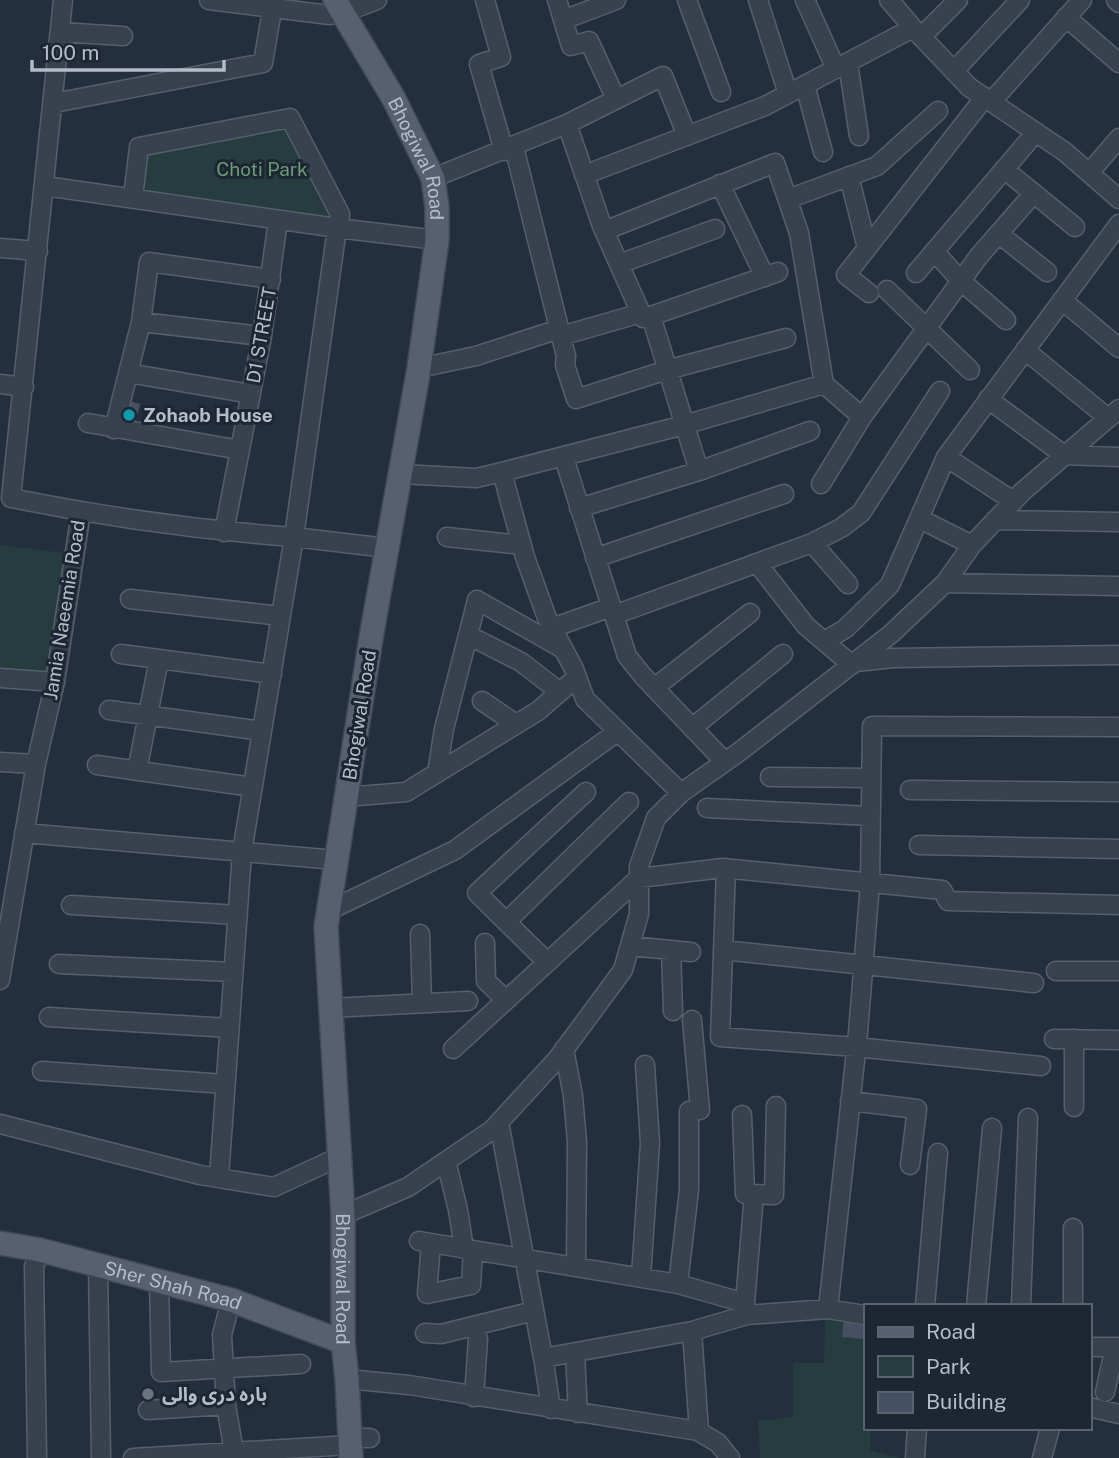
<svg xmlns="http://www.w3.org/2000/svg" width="1119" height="1458" viewBox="0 0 1119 1458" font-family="'Public Sans','Noto Sans Arabic',sans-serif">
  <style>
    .green { fill: #263c3f }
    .building { fill: #455162 }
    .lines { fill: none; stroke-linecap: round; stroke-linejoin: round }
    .minor-casing { stroke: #565f6c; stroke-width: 21 }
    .major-casing { stroke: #414a57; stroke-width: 26 }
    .minor { stroke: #38414e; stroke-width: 18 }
    .major { stroke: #56606e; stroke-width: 23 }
    .culture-dot { fill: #0f9aa8; stroke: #1d2633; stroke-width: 2.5 }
    .worship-dot { fill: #6b7280; stroke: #1d2633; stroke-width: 2.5 }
    .labels { text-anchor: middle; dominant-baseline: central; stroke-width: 6; stroke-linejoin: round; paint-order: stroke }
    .street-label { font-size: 19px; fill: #b4bcc9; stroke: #1d2633 }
    .park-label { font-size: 19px; fill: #6b9a76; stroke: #1d2633 }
    .poi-label { font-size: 19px; font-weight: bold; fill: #b4bcc9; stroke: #1d2633; text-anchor: start }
  </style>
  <rect width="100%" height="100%" fill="#242f3e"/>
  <path class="green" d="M282 124 335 219 143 193 147 154Z
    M0 545 73 554 55 682 0 678Z
    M825 1312 865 1317V1428H871L870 1450 900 1458H760L758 1421 793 1417V1363H824Z"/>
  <path class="building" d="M125 400 140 404 134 428 117 426Z
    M844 1318 865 1320 864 1339 842 1337Z"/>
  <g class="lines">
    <defs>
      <path id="minor" d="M63 0 11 498C105 517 199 530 294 537L337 228 437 240
        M209 0 330 15 341 10
        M485 0 501 57 479 64 504 151
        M557 0 571 46 589 41 616 99
        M687 0 721 92
        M758 0 788 94
        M805 0 836 69
        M889 0 913 28
        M1116 0 1119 3
        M343 13 377 0
        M1066 17 1119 63
        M563 20 616 0
        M60 32 123 36
        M921 37 958 0
        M848 63 859 136
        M954 71 1020 0
        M805 85 823 152
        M991 102 1082 0
        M54 103 263 63 272 10
        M567 124 602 226 643 318 651 316 699 471
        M514 147 566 356 565 365 576 399 667 370 786 338
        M1004 169 1075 227
        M1089 173 1119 138
        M584 175 765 106 913 28 969 87 1065 152 1119 199
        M849 176 867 248
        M433 178 567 124 663 76 687 136
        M720 184 765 277
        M45 186 337 228
        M133 198 139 147 290 118 340 214 339 228
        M788 199 877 166 938 111
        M604 231 775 163 799 233 824 384
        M999 234 1047 272
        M0 248 38 251
        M934 251 961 281 1006 320
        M619 264 715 229
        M916 273 1036 132
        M887 290 970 370
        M869 293 846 275 985 97
        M1062 300 1119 348
        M651 316 778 272
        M141 322 262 336
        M561 336 641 313
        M1025 350 1108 418
        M419 368 476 356 559 329
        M128 373 251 394
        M0 384 24 387
        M988 399 1064 455 1119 457
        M862 417 979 256 1034 193
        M88 423 240 450
        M114 429 141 322 149 262 271 279
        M946 457 1013 501
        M564 458 627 656 643 676 725 762
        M502 472 525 557 547 618 574 669 585 699 681 793
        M401 474 476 478 502 472 684 425 824 384 862 417 821 484
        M579 508 699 471 810 431
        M920 519 972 545
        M995 520 1119 522
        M224 532 262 336 278 220
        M447 537 522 545
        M812 543 848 584
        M595 558 784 494
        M757 563 806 626 852 665
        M945 583 1119 586
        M130 599 281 616
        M614 615 812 543 841 528 861 513 940 391
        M552 628 611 607
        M468 635 521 662 560 692
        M824 641 845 629 890 585 946 457 1119 224
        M121 654 272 674
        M856 662 893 658 1119 655
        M0 678 55 682
        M654 688 750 613
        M482 701 516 724
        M109 710 262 731
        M692 728 783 654
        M0 762 36 764
        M97 765 253 787
        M137 771 159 659
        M437 773 444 729 477 600 563 649
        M770 777 871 778
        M910 790 1119 792
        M346 797 406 792 538 711 577 677
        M707 808 871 816
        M24 833 336 860
        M919 845 1119 849
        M726 868 720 1037 856 1047 1041 1066
        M71 905 238 915
        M328 911 455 850 617 732
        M506 922 629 802
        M420 934 422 1003
        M485 943 486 981 506 1000
        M630 946 691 952
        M671 950 673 1011
        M723 950 1034 983
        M547 962 477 893 586 792
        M59 964 233 972
        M1056 971H1119
        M0 980 36 764 55 682 81 512
        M330 1008 468 1001
        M49 1017 229 1028
        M1054 1039 1119 1040
        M1074 1039V1107
        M453 1049 639 878 723 868 942 890 948 901 1119 905
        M564 1049 573 1096 577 1142 576 1266
        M42 1071 225 1084
        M850 1101 917 1109 910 1165
        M742 1115 745 1194H754
        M499 1122 543 1358 692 1331 747 1315 828 1309 865 1315
        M0 1124 200 1175 274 1187 339 1157
        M446 1161 458 1210 464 1249
        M219 1178 242 852 294 537 387 548
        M343 1215 408 1187 492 1130 558 1058 623 970 639 914V866L656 818 681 793 739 752 891 634 945 583 972 545 1022 492 1119 409
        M419 1241 678 1284 745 1303 747 1315
        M431 1243 427 1294 471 1285 473 1250
        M98 1265 101 1458
        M641 1277 650 1143 645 1065
        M159 1280 161 1372 301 1364
        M678 1284 689 1190V1111L700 1110 692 1020
        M231 1300 222 1335 226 1405 234 1452
        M745 1303 754 1194 774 1195 776 1106
        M925 1306 938 1153
        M976 1306 992 1128
        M1021 1306 1028 1118
        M1073 1306V1228
        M828 1309 858 1033 870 883 872 726 1119 727
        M692 1331 699 1431
        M425 1333 441 1334 534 1311
        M1089 1347H1119
        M575 1353 578 1413
        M543 1356 551 1409
        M347 1379 409 1385 698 1431 718 1443 730 1458
        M1105 1392 1115 1347
        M474 1397 478 1339
        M1089 1407 1119 1414
        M148 1410 226 1405
        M349 1438H370
        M37 1458 34 1267 40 1250
        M133 1458 350 1445
        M915 1458 917 1428
        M1042 1458 1050 1428"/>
      <g id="major">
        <path id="s1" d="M335 0 394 99 433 178 437 207V240L419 368 371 638 326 927 343 1215V1342L347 1379 351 1458"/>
        <path id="s2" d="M0 1243 40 1250 231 1300 343 1342"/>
      </g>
    </defs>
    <use href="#minor" class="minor-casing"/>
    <use href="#major" class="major-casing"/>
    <use href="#minor" class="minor"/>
    <use href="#major" class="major"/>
  </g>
  <circle class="culture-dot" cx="129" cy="415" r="7"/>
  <circle class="worship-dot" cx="148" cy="1394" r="7"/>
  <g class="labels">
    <g class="street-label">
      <text stroke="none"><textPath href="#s1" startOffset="180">Bhogiwal Road</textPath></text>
      <text transform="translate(261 335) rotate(-80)">D1 STREET</text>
      <text transform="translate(64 610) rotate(-81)">Jamia Naeemia Road</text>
      <text transform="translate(359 715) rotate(-81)">Bhogiwal Road</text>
      <text stroke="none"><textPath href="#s1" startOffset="1314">Bhogiwal Road</textPath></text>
      <text stroke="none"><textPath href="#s2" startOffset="178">Sher Shah Road</textPath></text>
    </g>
    <g class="park-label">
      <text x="262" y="169">Choti Park</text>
    </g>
    <g class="poi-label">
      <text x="143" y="415">Zohaob House</text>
      <text x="162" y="1394">بارہ دری والی</text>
    </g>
  </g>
  <rect x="864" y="1304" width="228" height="126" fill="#1d2633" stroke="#59626f" stroke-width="2"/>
  <rect x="878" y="1327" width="35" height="10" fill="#56606e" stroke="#59626f" stroke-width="2"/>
  <text x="926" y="1339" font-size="21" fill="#b4bcc9">Road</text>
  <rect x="878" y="1356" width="35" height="21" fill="#263c3f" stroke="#59626f" stroke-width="2"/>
  <text x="926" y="1374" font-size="21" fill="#b4bcc9">Park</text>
  <rect x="878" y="1392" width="35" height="21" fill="#455162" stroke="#59626f" stroke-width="2"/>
  <text x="926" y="1409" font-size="21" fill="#b4bcc9">Building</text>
  <path d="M32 60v10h192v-10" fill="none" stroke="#b4bcc9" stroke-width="3.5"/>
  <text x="42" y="60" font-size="21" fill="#b4bcc9" stroke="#1d2633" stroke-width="5" paint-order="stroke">100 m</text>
</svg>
